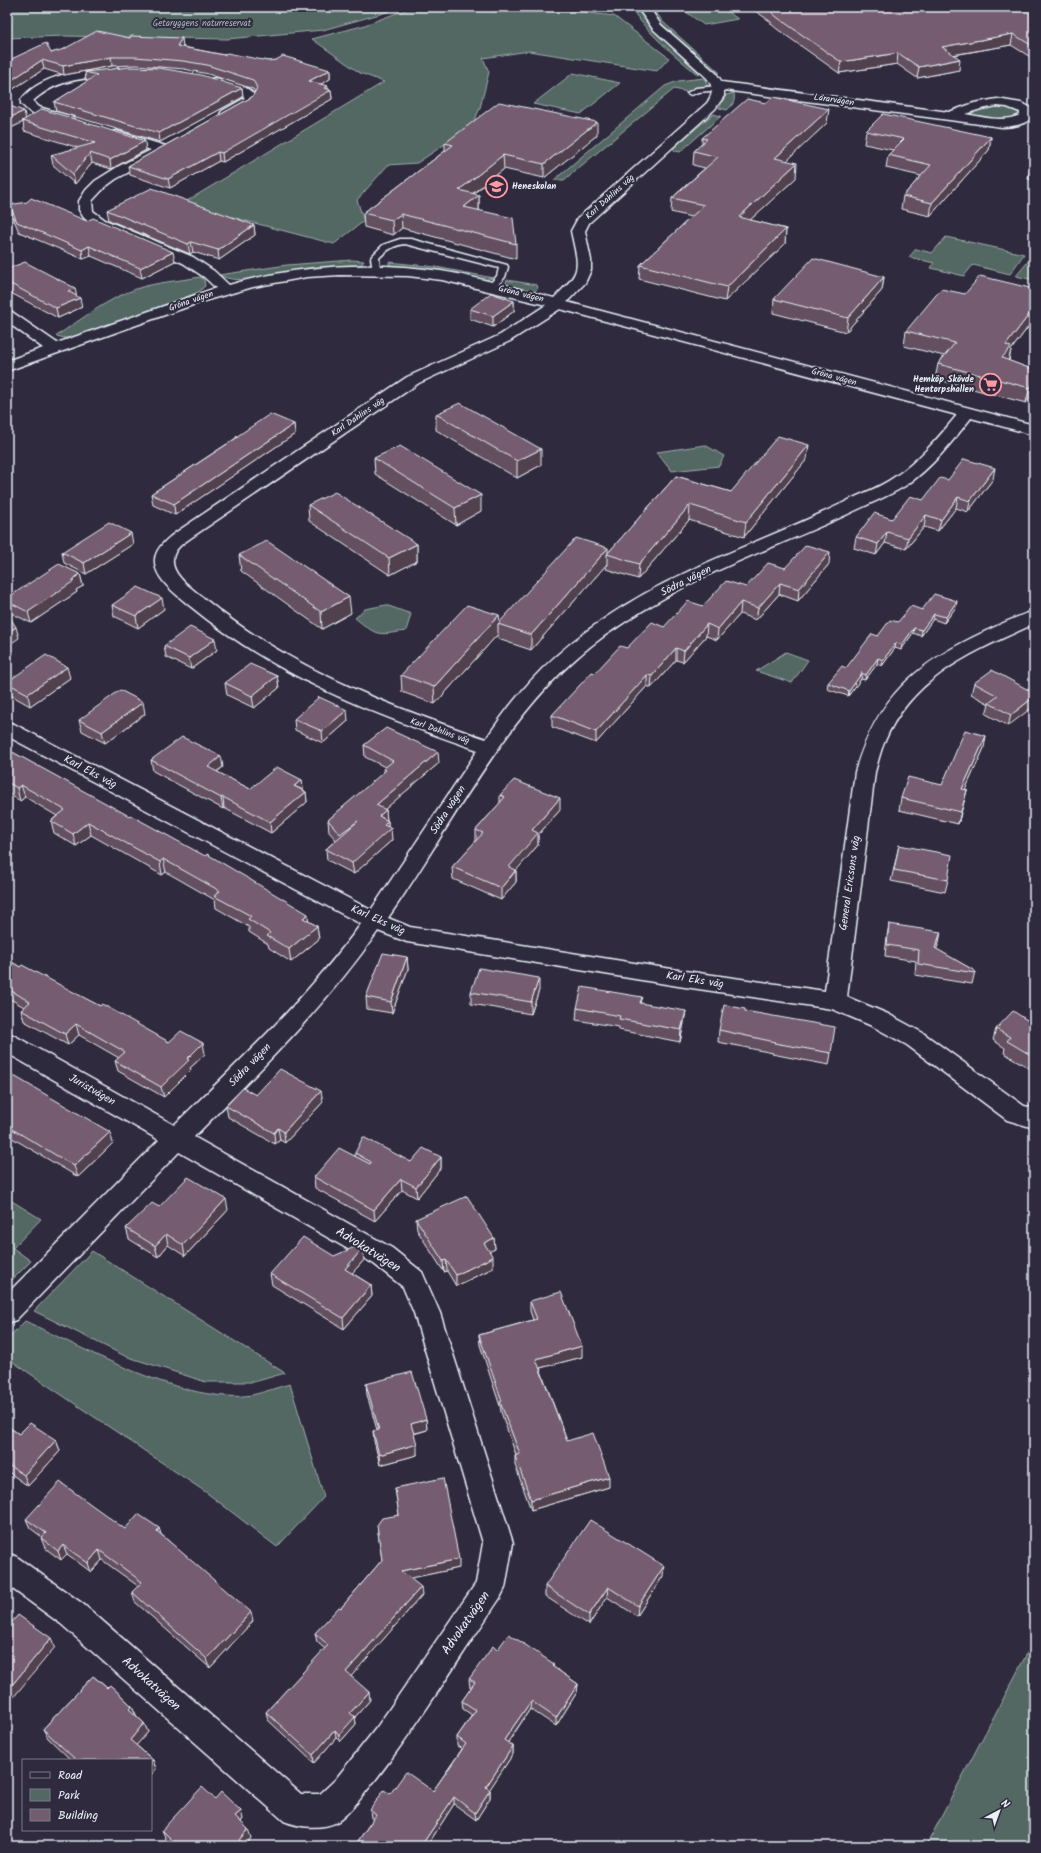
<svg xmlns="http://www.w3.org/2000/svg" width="1041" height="1853" viewBox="0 0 1041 1853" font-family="Kalam,sans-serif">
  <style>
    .green { fill: #536862; stroke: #9eacad }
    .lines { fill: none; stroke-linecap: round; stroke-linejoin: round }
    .service-casing { stroke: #e8f1f8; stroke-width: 3 }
    .minor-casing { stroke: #e8f1f8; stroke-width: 3 }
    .service { fill: #2f2a3d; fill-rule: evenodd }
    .minor { fill: #2f2a3d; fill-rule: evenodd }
    .wall { fill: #644f5f; stroke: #e8f1f8 }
    .shaded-wall { fill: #51404e; stroke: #e8f1f8 }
    .building { fill: #745c6f; stroke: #e8f1f8 }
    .labels { text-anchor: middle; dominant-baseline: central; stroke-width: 4; stroke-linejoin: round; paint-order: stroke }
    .far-park-label { font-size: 9px; fill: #acbabc; stroke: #2f2a3d }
    .far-street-label { font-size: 9px; fill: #e8f1f8; stroke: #2f2a3d }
    .far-poi-label { font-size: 9px; font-weight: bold; fill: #e8f1f8; stroke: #2f2a3d; text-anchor: start }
    .street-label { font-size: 11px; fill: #e8f1f8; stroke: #2f2a3d }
    .near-street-label { font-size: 13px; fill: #e8f1f8; stroke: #2f2a3d }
  </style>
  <rect width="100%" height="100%" fill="#2f2a3d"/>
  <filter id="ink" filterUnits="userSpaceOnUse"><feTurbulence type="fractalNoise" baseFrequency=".025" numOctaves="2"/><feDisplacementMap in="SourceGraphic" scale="8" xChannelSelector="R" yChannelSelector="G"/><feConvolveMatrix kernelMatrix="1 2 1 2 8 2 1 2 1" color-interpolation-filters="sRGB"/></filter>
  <g filter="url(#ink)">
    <path class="green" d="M7 7H397L387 12 323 30 227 39 65 36 7 38Z
      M413 7H476L496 12 508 7H542L614 16 669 58 657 71 529 51 483 58 489 72 480 108 472 126 417 163 388 165 357 200 364 221 334 244 182 204 384 82 360 73 312 39 362 26Z
      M631 7H636L653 30 700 74 698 75C677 57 644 31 631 7Z
      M648 7H652L663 22 719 72 716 73 665 29Z
      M679 7H721L738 19 704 25Z
      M573 73 620 83 581 114 533 104Z
      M704 78 708 86 687 92 674 89 564 180H554L665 86 678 81Z
      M734 93C735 101 734 104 727 110L719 108 726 95Z
      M999 104 1018 111 1020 115C1005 126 980 118 962 116L979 108Z
      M713 114 721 116 680 152 675 151 673 148Z
      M946 237 1024 254 1010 274 973 265 964 276 931 268 934 263 909 257 916 249 932 253Z
      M1031 258H1034V280L1016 276Z
      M352 260 364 261 362 264 355 266C333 267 312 269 290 271 267 274 241 286 219 275L287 265Z
      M389 262 436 267 493 278 485 280 456 273 395 267 389 264Z
      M200 277 204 280 205 286 197 293 76 337 65 338 56 336C82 319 107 299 136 289 156 282 179 281 200 277Z
      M507 280 537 285 538 288 534 292 505 285Z
      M705 445 724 456 719 466 672 471 657 452Z
      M386 605 411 614 406 631C376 635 379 637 355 618L365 609Z
      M786 652 808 660 792 683 756 671Z
      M7 1198 41 1219 13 1248 31 1261 7 1285Z
      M92 1251 285 1373 254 1382H206L125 1356 34 1311Z
      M25 1321C83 1348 188 1406 252 1395 265 1392 278 1387 290 1384L324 1497 277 1547 207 1493 7 1358V1339Z
      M1034 1640V1846H926Z"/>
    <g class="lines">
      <defs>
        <path id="service" d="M718 86H721V90L698 92 691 95 687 93 696 88Z
          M400 239H411L507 265 508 267 505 277 494 289H488L487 287 497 276 499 268 405 244C394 245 387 250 379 258L380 270 376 273 373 272 371 258 372 256 383 245Z"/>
        <path id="minor" d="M637 7H649L661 25 716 73 722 82 949 112 974 103 997 99 1021 103 1030 107C1041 123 1012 127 1002 127L724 90V96L715 109 589 223 585 231 591 260V270L585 283 567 302 1034 425V435L971 418C952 442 931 469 905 486 887 497 866 505 848 514 798 538 745 556 696 581 664 597 633 616 604 636 509 704 454 824 388 918L410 927 678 970 825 991 855 772C877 696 917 663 986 631 1002 624 1018 616 1034 611V624C973 652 912 676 884 743 880 752 878 762 875 772L847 997 888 1014 923 1033 1024 1106 1034 1108V1128L1007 1120 907 1045 872 1026 832 1009 678 986 407 942 378 931C325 1007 259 1071 194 1137L392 1248 422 1272 440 1313 513 1543 505 1588 500 1598C459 1658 421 1721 376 1779 365 1792 351 1813 337 1822 322 1830 298 1827 284 1821L61 1624 7 1585V1553L17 1557 83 1604 301 1794H320L335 1780 377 1727 476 1583 483 1543 414 1313 403 1287 374 1264 179 1152 16 1320 7 1323V1294L159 1140 7 1053V1033L15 1036 174 1125C240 1061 307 998 361 924L7 736V722L14 724 371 910 478 750C372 714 277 677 190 606 177 595 153 578 155 559 156 548 167 539 175 533L407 377 500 335 546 305 442 280 408 276 340 275 307 277 253 287 204 301 7 371V361L43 348 7 322V311L12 312 57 343 216 288 204 277 183 263 95 226 84 218 79 210V201L86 190 95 181 119 166 151 150 111 138 110 135 111 132 116 131 166 146 168 149 166 152 160 153 159 156 116 179 105 187 92 201 93 211 105 220 193 257 214 271 229 285C297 265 371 261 441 271 477 277 518 289 554 298 583 270 579 269 571 231L578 218 707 103C713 94 714 88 707 78L653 29ZM997 106 1007 107 1020 112V115C1003 123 983 117 965 114L981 109ZM560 309 957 415C939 437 918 462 893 478 879 488 860 494 845 502 792 528 737 548 685 573 634 597 583 629 542 669 521 690 503 714 486 739 385 705 288 667 206 600 194 590 171 576 173 559 174 548 185 542 192 537L419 383 510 341Z
          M115 66 121 70 119 73C88 80 60 76 33 101L39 107 73 117 74 120 73 123 68 124 31 113 21 104V100C38 75 87 68 115 66Z
          M215 78C231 82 247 84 257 98 251 107 233 120 222 117L220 114 222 111 245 98 236 92 211 85 209 82 211 79Z"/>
      </defs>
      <use href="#service" class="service-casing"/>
      <use href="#minor" class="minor-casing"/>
      <use href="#service" class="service"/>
      <use href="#minor" class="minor"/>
    </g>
    <path class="wall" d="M750 7H1034V57L1032 58 1011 45 954 55 959 70 917 78 897 64 839 73 777 29 771 24V22Z
      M130 38 183 47 224 55 268 61 330 70V79L320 84 328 89 331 90 332 99 223 162 219 161 170 188 130 175 128 166 252 97 255 92 253 89 208 74 184 69 136 65 112 66 64 75 44 69 7 93V61Z
      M85 72 242 88 243 97 160 142 56 111 54 102 88 81H86Z
      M7 105 26 119 146 150 111 169 92 163 75 184 53 165 51 155 79 148 24 131 23 122 7 130Z
      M827 123 786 161 796 178 750 220 786 229 785 244 725 301 639 279 640 265 691 217 671 212 672 198 705 168 693 165 694 151 702 144V138Z
      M866 131 991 137 989 150 930 216 901 209 903 196 921 176 886 168 888 155 893 150 864 144Z
      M597 135 544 178 504 169 473 194 479 195V210L516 244V259L402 228 393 235 364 227 363 213 445 151V143Z
      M1034 163V180L1028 179 1030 167Z
      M10 205 175 261 142 278 91 256 83 259 19 232 12 215Z
      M107 210 254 225 255 235 219 260 193 252 190 254 109 220Z
      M7 269 77 296 82 307 58 318 7 291Z
      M884 277 882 290 846 332 773 313 774 299Z
      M1034 289V319L1011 350 1009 361 1034 370 1026 403 935 379 938 364 944 356 904 346 906 331 965 294Z
      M514 301V311L493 327 470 319V309Z
      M436 414 541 465 517 478 436 430Z
      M294 424 295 434 175 515 153 505 151 494 236 438V437Z
      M374 458 481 511 456 525 375 474Z
      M807 459 744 537 689 520 638 579 606 569 607 564 531 650 498 639V634L435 704 402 692 401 675 499 615V622L608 553 676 476 731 492Z
      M993 479 968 512 956 508 938 531 924 527 906 549 885 543 876 555 854 548 856 537 892 519 923 500 948 480Z
      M308 505 417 544V561L390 575 309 521Z
      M133 544 86 574 64 563 62 552Z
      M239 555 351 613 322 629 241 571Z
      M829 564 798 601 779 594 756 620 740 614 717 640 706 636 683 662 676 660 651 688 647 686 596 743 552 727V715L595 673 627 648 664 627 703 606 746 587 785 568Z
      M80 574 83 586 76 590 77 592 31 623 7 611V598Z
      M112 605 164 609 138 628 114 616Z
      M956 607 944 623 933 619 921 636 913 633 901 650 895 648 882 666 877 664 865 680 861 679 848 696 827 689 828 683 846 668 878 636 898 622 922 610Z
      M164 646 217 650 191 669 166 657Z
      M1033 646H1034V660L1031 658Z
      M277 676 279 688 254 708 227 695 225 683Z
      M70 678 30 706 9 694 7 688V682Z
      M974 683 1034 693 1008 726 986 714 989 704 971 694Z
      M145 714 105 743 82 731 79 720Z
      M294 719 348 721 323 743 295 730Z
      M364 745 439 763 385 809 386 810 387 821H388V827L392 840 354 874 327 860 326 849 336 840 329 832 328 820 384 773 383 769 385 767 365 757Z
      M984 748 965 790H967L958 824 899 810 901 798 942 785Z
      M7 749 317 926 319 939 291 962 269 948 268 944 249 932V927L216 908 215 900 166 872 162 875 91 835 76 846 54 833 51 821 57 816 25 797 20 801 7 793Z
      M151 760 223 767 217 772 250 789 302 780 303 790 306 792 307 802 271 833 224 808 223 809 153 771Z
      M500 795 560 810 538 835V845L516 870V882L501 900 453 879 452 867 476 841V830L500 803Z
      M899 845 948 880 945 892 891 881Z
      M889 924 939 943 936 949 975 971 972 984 915 975 916 961 885 956 887 936Z
      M407 957 408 969 392 1013 367 1009 366 997Z
      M7 959 20 967 100 1006 169 1042 205 1054 190 1068 191 1070 164 1097 118 1071 115 1061 119 1058 79 1035 68 1045 24 1021 21 1010 24 1007 7 997Z
      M539 990 531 1014 471 1004V992Z
      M641 1003 684 1023 680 1042 619 1030V1027L576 1020 577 1008Z
      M745 1011 831 1053 829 1065 772 1054 773 1053 718 1042 719 1030Z
      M1034 1013V1071L1004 1053 1005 1048 993 1040 996 1029 1027 1020Z
      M7 1072 113 1143 78 1177 7 1135Z
      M256 1095 323 1102 285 1143 280 1140 275 1144 228 1117 226 1106Z
      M355 1153 411 1162 441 1157V1168L417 1198 402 1190 375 1221 315 1188 314 1177 355 1156Z
      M159 1207 228 1210 185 1256 168 1245 158 1257 129 1239 126 1228Z
      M416 1219 494 1238 495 1249 489 1251 493 1268 456 1286 447 1271 444 1272 417 1230Z
      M364 1260 352 1273 371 1285 372 1296 344 1329 272 1285 270 1274Z
      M530 1301 582 1357 540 1368 567 1441 609 1487 531 1510 515 1465V1456L516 1455 501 1412 500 1406 480 1345 479 1335 533 1320 530 1311Z
      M366 1384 426 1419 427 1430 414 1434 417 1455 380 1465 374 1441 373 1431 377 1430 367 1395Z
      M7 1426 19 1434 56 1440 60 1451 28 1486 7 1471Z
      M395 1488 459 1568 410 1578 422 1595 351 1676 370 1700 355 1717 356 1724 340 1742 336 1738 314 1763 268 1720 266 1712 325 1649 317 1642 315 1633 341 1608 382 1560 377 1525 399 1515Z
      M26 1519 125 1529 162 1535 253 1621 210 1668 135 1602 132 1592 138 1586 102 1560 91 1572 67 1554 61 1560 45 1548 41 1538 42 1537 30 1528Z
      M663 1576 637 1616 607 1597 589 1625 545 1596V1586Z
      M497 1650 554 1664 553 1667 578 1684 577 1692 556 1726 530 1709 508 1743 513 1746V1754L489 1790H490V1798L476 1820 454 1804 427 1846H359L358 1841 373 1819 371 1818 370 1810 390 1794 433 1791 462 1749 457 1746V1737L472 1715 463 1709 462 1701 471 1688H470L469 1679Z
      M93 1676 107 1688 110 1685 132 1706 136 1715 144 1723 148 1732 136 1745 153 1760 156 1769 151 1775V1760H71L48 1738 43 1729Z
      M215 1799 243 1819 241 1822 251 1838 245 1845 246 1846H173L166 1839 162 1830Z"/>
    <path class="shaded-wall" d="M1013 34 1011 45 940 57 942 47Z
      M182 38 183 47 177 46Z
      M1034 47V57L1032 58Z
      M898 53 897 64 839 73 841 62Z
      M111 57 112 66 64 75 63 66Z
      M960 59 959 70 917 78 919 67Z
      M42 60 44 69 7 93V83Z
      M330 70V79L310 90 309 81Z
      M328 86V92L331 90 332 99 223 162 222 153Z
      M242 88 243 97 160 142 159 133Z
      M829 109 827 123 774 173 775 158Z
      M24 111 26 120 22 121 23 122 7 130V119Z
      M597 122V135L544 178V164Z
      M991 137 989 150 930 216 932 203Z
      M145 141 146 150 111 169 110 160Z
      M218 152 219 161 170 188 168 179Z
      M90 153 92 163 75 184 73 174Z
      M503 155 504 169 459 204V190Z
      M797 163 796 178 737 232 739 217Z
      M479 195V210L464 221V207Z
      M401 214 402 228 393 235 392 220Z
      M254 225 255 235 219 260 218 250Z
      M786 229 785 244 725 301 727 287Z
      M191 242 193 252 190 254 188 244Z
      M89 246 91 256 83 259 82 250Z
      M173 252 175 261 142 278 140 268Z
      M884 277 882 290 846 332 848 318Z
      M75 288 77 298 68 291Z
      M80 298 82 307 58 318 56 308Z
      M514 301V311L493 327V316Z
      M1034 308V319L1011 350 1008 362 1002 358 1006 345Z
      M1034 381V392L1026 403 1030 388Z
      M294 424 295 434 175 515 174 504Z
      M809 445 807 459 744 537 746 522Z
      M541 449V465L517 478V461Z
      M995 468 993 479 968 512 970 501Z
      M481 495V511L456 525 455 508Z
      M958 497 956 508 938 531 941 520Z
      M690 505 689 520 638 579 639 564Z
      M926 515 924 527 906 549 908 538Z
      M887 532 885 543 876 555 878 544Z
      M131 533 133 544 86 574 84 563Z
      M417 544V561L390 575 389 558Z
      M608 548V554H607V564L531 650V635Z
      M830 552 829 564 798 601 799 589Z
      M80 574 83 586 76 590 77 592 31 623 28 612Z
      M780 583 779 594 756 620 758 608Z
      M349 597 351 613 322 629 321 612Z
      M162 598 164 609 138 628 136 616Z
      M957 601 956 607 944 623 946 617Z
      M741 602 740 614 717 640 718 629Z
      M934 614 933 619 921 636 922 630Z
      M499 615 500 624H498V634L435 704 434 687Z
      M707 624 706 636 683 662 684 651Z
      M16 627 19 638 7 646V633Z
      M914 628 913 633 901 650 902 645Z
      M215 639 217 650 191 669 189 658Z
      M896 643 895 648 882 666 883 660Z
      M676 648V660L651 688 652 676Z
      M878 658 877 664 865 680 866 675Z
      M67 667 70 678 30 706 28 694Z
      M862 673 861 679 848 696 849 691Z
      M647 675V686L596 743V732Z
      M277 676 279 688 254 708 252 696Z
      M1034 697V706L1008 726 1011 715Z
      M143 702 145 714 105 743 102 732Z
      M347 710 348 721 323 743 322 731Z
      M986 736 984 748 960 801 962 789Z
      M438 752 439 763 377 816 376 805Z
      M221 756 223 767 209 777 208 767Z
      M302 780 303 790 294 786Z
      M21 785 25 797 20 801 17 788Z
      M967 790 964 802 958 824 961 812Z
      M306 792 307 802 271 833 270 822Z
      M223 797 224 808 223 809 221 798Z
      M560 798V810L538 835V845L509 879V867L532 830Z
      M386 810 387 821 379 816Z
      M388 821V831L391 828 392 840 354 874 352 863 384 825Z
      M88 822 91 835 76 846 73 834Z
      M163 859 166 872 162 875 160 862Z
      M516 870V882L501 900V888Z
      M308 914 309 926 303 918Z
      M317 926 319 939 291 962 289 949Z
      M941 932 939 943 932 960 935 948Z
      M407 957 408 969 392 1013 391 1002Z
      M539 978V990L531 1014V1002Z
      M686 1011 684 1023 680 1042 681 1030Z
      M76 1024 79 1035 68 1045 65 1034Z
      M203 1043 205 1054 190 1068 191 1070 164 1097 161 1087 187 1059Z
      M321 1091 323 1102 285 1143 284 1132Z
      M278 1128 280 1140 275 1144 274 1133Z
      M110 1132 113 1143 78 1177 74 1166Z
      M441 1157V1168L417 1198 416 1187Z
      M401 1179 402 1190 375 1221 374 1210Z
      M226 1199 228 1210 185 1256 183 1245Z
      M166 1234 168 1245 158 1257 155 1246Z
      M494 1238 495 1249 484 1254V1243Z
      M362 1249 364 1260 346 1280 345 1269Z
      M493 1257V1268L456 1286V1275Z
      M446 1260 447 1271 444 1272 443 1261Z
      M371 1285 372 1296 344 1329 343 1318Z
      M582 1346V1357L536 1369V1359Z
      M426 1419 427 1430 412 1434 411 1424Z
      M56 1440 60 1451 28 1486 24 1475Z
      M417 1444V1455L380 1465 379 1455Z
      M609 1477V1487L531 1510V1500Z
      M159 1528 162 1537 157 1531Z
      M63 1545 67 1554 61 1560 58 1551Z
      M99 1550 102 1560 91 1572 88 1563Z
      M459 1559V1568L402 1580 401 1571Z
      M664 1566 663 1576 637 1616 638 1606Z
      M421 1587 422 1595 348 1680 346 1672Z
      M608 1587 607 1597 589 1625V1615Z
      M251 1612 253 1621 210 1668 207 1659Z
      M51 1638 55 1647 7 1705V1691Z
      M578 1684 577 1692 556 1726V1718Z
      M369 1692 370 1700 355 1717 356 1724 340 1742 339 1735 350 1713Z
      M531 1701 530 1709 504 1748V1740Z
      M132 1706 136 1715 133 1718 129 1709Z
      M144 1723 148 1732 133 1749 130 1740Z
      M335 1730 336 1738 314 1763 313 1755Z
      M513 1746V1754L486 1795V1787Z
      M153 1760 156 1769 151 1775V1762Z
      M490 1790V1798L476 1820 475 1813Z
      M454 1797V1804L427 1846H421Z
      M241 1811 243 1819 238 1825 235 1816Z
      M248 1829 251 1838 244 1846 239 1840Z"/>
    <path class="building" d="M766 7H1034V47L1013 34 942 47 960 59 919 67 898 53 841 62 778 18 772 13H774Z
      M97 31 130 38 131 36 182 38 177 46 224 55 227 53 268 61 276 60 283 56 330 70 309 81 328 86 324 88 331 90 222 153 218 152 168 179 128 166 252 97 257 88 253 80 207 65 183 61 135 57H111L63 66 42 60 7 83V61L46 43 51 53 64 49Z
      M130 67 159 68 201 75 242 88 159 133 54 102 97 75 85 72Z
      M773 97 829 109 775 158 797 163 739 217 786 229 727 287 640 265 704 205 672 198 718 157 694 151 707 139 702 138 747 99 766 103Z
      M499 102 597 122 544 164 503 155 459 190 479 195 464 207 513 218 516 244 401 214 392 220 363 213 453 145 445 143Z
      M7 105 24 111 7 119Z
      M42 109 145 141 110 160 90 153 73 174 51 155 95 143 22 121Z
      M883 114 991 137 932 203 903 196 931 165 888 155 904 139 866 131Z
      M1034 163V168L1030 167Z
      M152 188 254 225 218 250 191 242 188 244 107 210Z
      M31 198 87 221 93 218 173 252 140 268 89 246 82 250 17 222 10 205 27 202Z
      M813 258 884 277 848 318 774 299Z
      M25 262 75 288 68 291 80 298 56 308 7 282V269Z
      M980 276 1034 289V308L1006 345 1011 347 1002 358 1034 370V381L1030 388 938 364 955 343 906 331 941 289 965 294Z
      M491 293 514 301 493 316 470 309Z
      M460 403 541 449 517 461 436 414Z
      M270 414 294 424 174 504 151 494 238 437H236Z
      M778 436 809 445 746 522 690 505 639 564 607 554 676 476 731 492Z
      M400 446 481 495 455 508 374 458Z
      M964 459 995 468 970 501 958 497 941 520 926 515 908 538 887 532 878 544 856 537 874 513 892 519 910 496 923 500 940 478 948 480Z
      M335 492 417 544 389 558 308 505Z
      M109 522 131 533 84 563 62 552Z
      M576 538 608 548 531 635 498 624Z
      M267 541 349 597 321 612 239 555Z
      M806 545 830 552 799 589 780 583 758 608 741 602 718 629 707 624 684 651 676 648 652 676 647 675 596 732 552 715 592 672 595 673 620 646 627 648 652 622 664 627 688 601 703 606 726 581 746 587 768 563 785 568Z
      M59 564 80 574 72 580 74 581 28 612 7 601V598Z
      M138 587 162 598 136 616 112 605Z
      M934 594 957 601 946 617 934 614 922 630 914 628 902 645 896 643 883 660 878 658 866 675 861 673H862L849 691 828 683 842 666 846 668 872 634 878 636 890 620 898 622 911 606 922 610Z
      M467 605 499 615 434 687 401 675Z
      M7 613 16 627 7 633Z
      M190 627 215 639 189 658 164 646Z
      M46 655 67 667 28 694 7 683V682Z
      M250 664 277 676 252 696 225 683Z
      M992 670 1034 693V697L1011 715 989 703 998 696 974 683Z
      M120 690 143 702 102 732 79 720Z
      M319 697 347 710 322 731 294 719Z
      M386 728 438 752 376 805 386 810 379 816 388 821 384 825 391 828 352 863 326 849 358 821 340 834 328 820 386 770 383 769 393 761 364 745Z
      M965 730 986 736 962 789 967 790 961 812 901 798 908 777 942 785Z
      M182 737 221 756 208 767 250 789 277 767 302 780 294 786 306 792 270 822 223 797 221 798 151 760Z
      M7 749 129 816 130 815 205 856 207 854 308 914 303 918 317 926 289 949 267 936 270 933 248 919 251 916 214 896 220 891 163 859 160 862 88 822 73 834 51 821 65 810 21 785 17 788 7 782Z
      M514 780 560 798 532 830 538 833 509 867 516 870 501 888 452 867 483 833 476 830 505 797 500 795Z
      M899 845 952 855 948 880 894 870Z
      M889 924 941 932 935 948 975 971V973L918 964 919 950 887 945Z
      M383 953 407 957 391 1002 366 997Z
      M7 959 20 967 22 965 100 1006 102 1004 169 1042 181 1031 203 1043 187 1059 189 1060 161 1087 115 1061 125 1052 76 1024 65 1034 21 1010 30 1002 7 988Z
      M479 968 539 978 531 1002 471 992Z
      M582 987 642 997 640 1003 686 1011 681 1030 619 1019 620 1016 577 1008Z
      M724 1005 745 1009V1011L835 1027 831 1053 774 1043 775 1042 719 1030Z
      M1013 1011 1027 1020 1034 1013V1057L1007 1041 1010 1037 996 1029Z
      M280 1069 321 1091 284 1132 278 1128 274 1133 226 1106 243 1088 256 1095Z
      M7 1072 110 1132 74 1166 7 1126Z
      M363 1137 411 1162 423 1148 441 1157 416 1187 401 1179 374 1210 314 1177 339 1148 370 1164 371 1162 355 1153Z
      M188 1177 226 1199 183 1245 166 1234 155 1246 126 1228 152 1203 159 1207Z
      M467 1196 494 1238 484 1243 493 1257 456 1275 446 1260 443 1261 416 1219Z
      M303 1237 334 1256 357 1246 362 1249 345 1269 371 1285 343 1318 270 1274Z
      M561 1292 582 1346 536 1359 567 1441 593 1433 609 1477 531 1500 515 1456 520 1454 500 1402 502 1401 479 1335 537 1319 530 1301Z
      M412 1372 426 1419 411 1424 417 1444 379 1455 373 1431 379 1430 366 1384Z
      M30 1423 56 1440 24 1475 7 1464V1426L19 1434Z
      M443 1478 459 1559 401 1571 421 1587 346 1672 369 1692 350 1713 355 1717 339 1735 335 1730 313 1755 266 1712 328 1645 315 1633 339 1607 341 1608 382 1560 377 1525 382 1518 399 1515 395 1488Z
      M60 1482 125 1529 138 1514 159 1528 157 1531 251 1612 207 1659 132 1592 142 1582 99 1550 88 1563 63 1545 58 1551 41 1538 46 1533 26 1519Z
      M590 1520 664 1566 638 1606 608 1587 589 1615 545 1586Z
      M18 1615 51 1638 7 1691V1618L12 1622Z
      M509 1634 554 1664 552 1666 578 1684 556 1718 531 1701 504 1740 513 1746 486 1787 490 1790 475 1813 454 1797 421 1846H366L358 1841 376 1815 370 1810 384 1790 390 1794 406 1772 433 1791 466 1744 457 1737 476 1710 462 1701 475 1682 469 1679 493 1646 497 1650Z
      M93 1676 107 1688 110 1685 132 1706 129 1709 144 1723 130 1740 153 1760 151 1762V1760H76L43 1729Z
      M202 1787 215 1799 221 1792 241 1811 235 1816 248 1829 239 1840 246 1846H178L162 1830Z"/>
  </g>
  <defs>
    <symbol id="school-ring" viewBox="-11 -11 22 22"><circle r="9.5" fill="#2f2a3d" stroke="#ff9aa2" stroke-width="1.5"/><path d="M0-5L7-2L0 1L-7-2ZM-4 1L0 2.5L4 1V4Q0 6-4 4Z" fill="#ff9aa2"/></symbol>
    <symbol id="supermarket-ring" viewBox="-11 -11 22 22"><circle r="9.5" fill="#2f2a3d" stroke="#ff9aa2" stroke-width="1.5"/><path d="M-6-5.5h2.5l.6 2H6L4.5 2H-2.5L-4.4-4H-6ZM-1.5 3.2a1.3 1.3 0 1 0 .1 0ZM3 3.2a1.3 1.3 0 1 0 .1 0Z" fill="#ff9aa2"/></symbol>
  </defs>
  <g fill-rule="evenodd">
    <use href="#school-ring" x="484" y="174" width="25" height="25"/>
    <use href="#supermarket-ring" x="978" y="372" width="25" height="25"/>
  </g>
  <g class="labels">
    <g class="far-park-label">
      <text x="202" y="23">Getaryggens naturreservat</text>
    </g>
    <g class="far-street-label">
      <text transform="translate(834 100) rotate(8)">Lärarvägen</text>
      <text transform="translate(610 197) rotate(-42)">Karl Dahlins väg</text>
      <text transform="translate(521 294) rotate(14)">Gröna vägen</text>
      <text transform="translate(191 301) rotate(-19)">Gröna vägen</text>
      <text transform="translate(834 377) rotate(15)">Gröna vägen</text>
      <text transform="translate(358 417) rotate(-34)">Karl Dahlins väg</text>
      <text transform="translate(440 731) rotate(19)">Karl Dahlins väg</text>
    </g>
    <g class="far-poi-label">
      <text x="512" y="186">Heneskolan</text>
      <text x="974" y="379" text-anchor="end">Hemköp Skövde<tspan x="974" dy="10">Hentorpshallen</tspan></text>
    </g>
    <g class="street-label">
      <text transform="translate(686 581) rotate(-27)">Södra vägen</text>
      <text transform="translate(90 772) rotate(28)">Karl Eks väg</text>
      <text transform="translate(448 810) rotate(-57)">Södra vägen</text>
      <text transform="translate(850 883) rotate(-82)">General Ericsons väg</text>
      <text transform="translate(378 920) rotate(24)">Karl Eks väg</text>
      <text transform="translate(695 980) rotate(9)">Karl Eks väg</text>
      <text transform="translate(250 1065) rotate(-46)">Södra vägen</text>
      <text transform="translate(92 1090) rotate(30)">Juristvägen</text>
    </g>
    <g class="near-street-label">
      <text transform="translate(368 1250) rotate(32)">Advokatvägen</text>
      <text transform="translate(466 1623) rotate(-55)">Advokatvägen</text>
      <text transform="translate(151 1684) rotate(42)">Advokatvägen</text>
    </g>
  </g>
  <rect width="1041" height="1853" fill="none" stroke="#2f2a3d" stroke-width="24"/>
  <rect x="12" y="12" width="1017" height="1829" fill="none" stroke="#e8f1f8" stroke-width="1.5" filter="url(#ink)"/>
  <rect x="22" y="1759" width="130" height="72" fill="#2f2a3d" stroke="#797a88"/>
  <rect x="30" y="1772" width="20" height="6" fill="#2f2a3d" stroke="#797a88"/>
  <text x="58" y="1779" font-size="12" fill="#e8f1f8">Road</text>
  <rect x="30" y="1789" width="20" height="12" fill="#536862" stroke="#797a88"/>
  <text x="58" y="1799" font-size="12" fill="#e8f1f8">Park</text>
  <rect x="30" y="1809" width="20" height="12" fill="#745c6f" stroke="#797a88"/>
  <text x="58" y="1819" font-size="12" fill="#e8f1f8">Building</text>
  <g transform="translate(999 1811) rotate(41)" stroke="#2f2a3d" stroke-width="3" paint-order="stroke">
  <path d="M0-3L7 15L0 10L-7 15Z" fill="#e8f1f8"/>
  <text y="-6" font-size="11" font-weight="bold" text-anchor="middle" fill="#e8f1f8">N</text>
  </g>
</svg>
